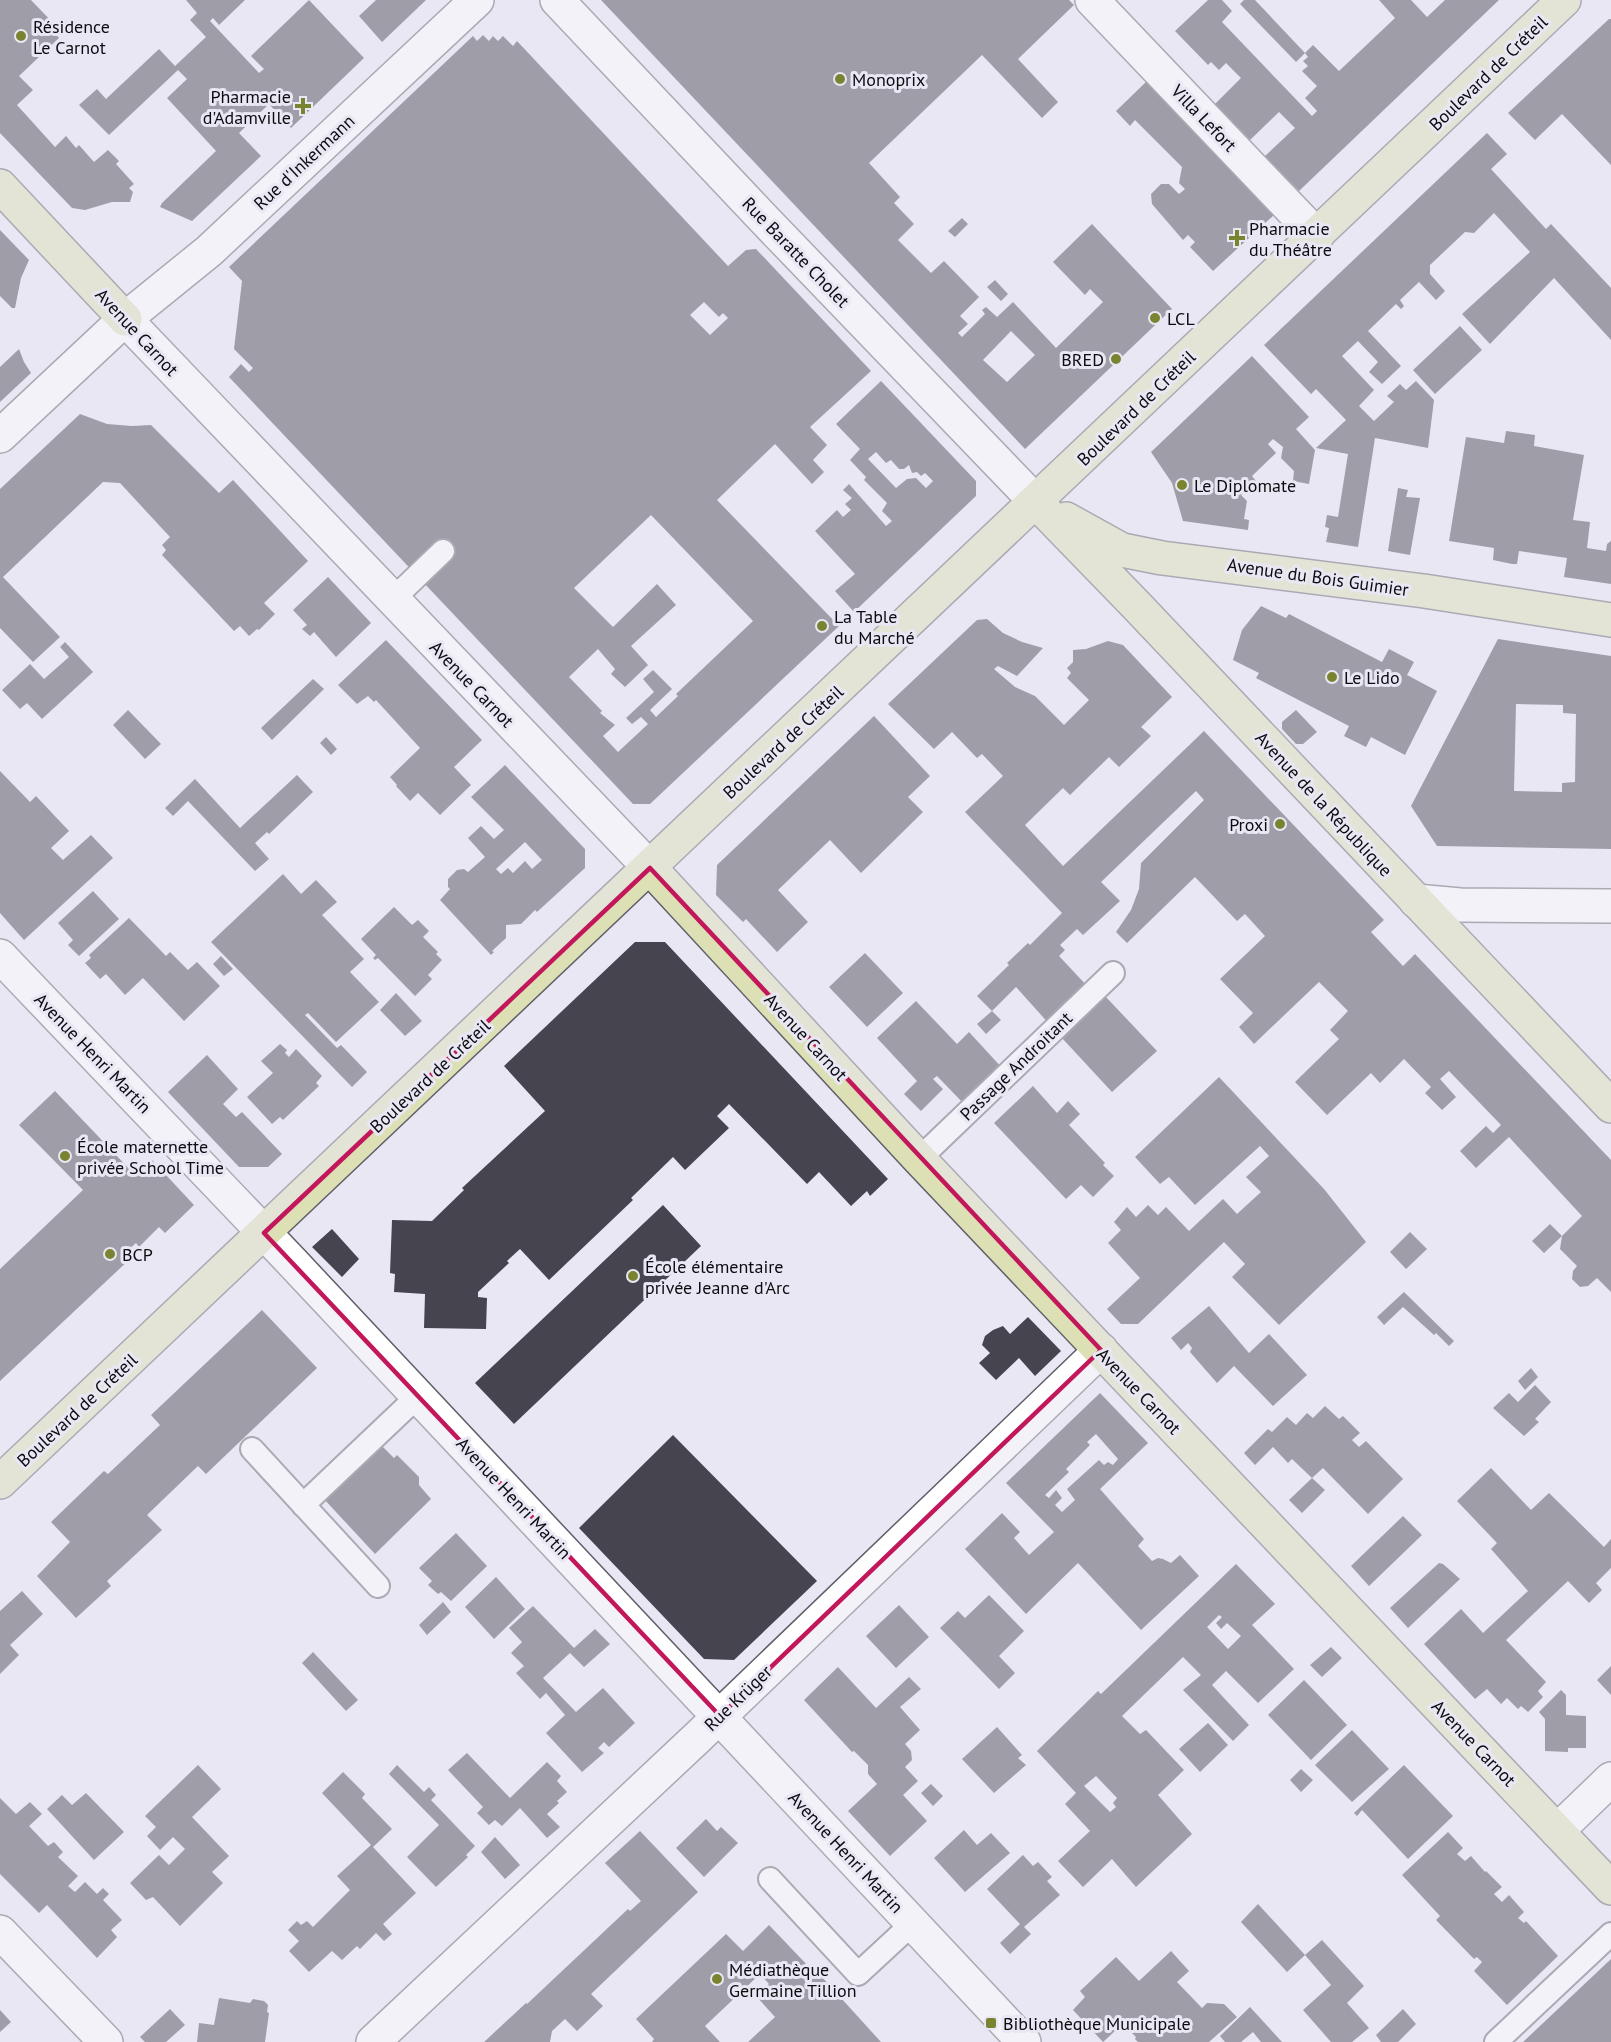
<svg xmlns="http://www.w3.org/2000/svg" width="1611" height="2042" viewBox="0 0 1611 2042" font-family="'PT Sans',sans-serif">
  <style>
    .building { fill: #46444e; fill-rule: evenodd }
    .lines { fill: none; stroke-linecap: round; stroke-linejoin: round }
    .lane-casing { stroke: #605e69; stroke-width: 26 }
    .street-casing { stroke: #605e69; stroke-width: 36 }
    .secondary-casing { stroke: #605e69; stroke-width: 36 }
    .lane { stroke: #fff; stroke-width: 22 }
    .street { stroke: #fff; stroke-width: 33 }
    .secondary { stroke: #dce0b4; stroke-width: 33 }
    .marked { fill: none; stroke: #c2185b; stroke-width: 4.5; stroke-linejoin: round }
    .poi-dot { fill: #798330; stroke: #e9e7f3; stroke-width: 2 }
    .labels { text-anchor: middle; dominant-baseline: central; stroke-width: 6; stroke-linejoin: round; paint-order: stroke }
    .poi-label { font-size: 18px; fill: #0c0b0f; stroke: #e9e7f3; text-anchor: start }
    .street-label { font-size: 18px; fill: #0c0b0f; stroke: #e9e7f3 }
  </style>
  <rect width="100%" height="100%" fill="#e9e7f3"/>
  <path class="building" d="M0 0H31L55 25 51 28 59 38 19 76 33 90 17 105 55 147 66 136 76 148 79 145 94 162 108 150 119 161 116 164 134 184 129 188 133 192 130 202H112L85 210 72 208 0 133Z
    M186 0H245L219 25 213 18 210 21 259 73 264 69 251 56 309 0 364 58 291 128 269 104 239 133 261 156 192 221 160 207 162 203 216 151 167 98 187 79 178 70 109 135 79 105 97 89 106 99 159 49 175 66 206 37 190 20 197 13Z
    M376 0H426L382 42 359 16Z
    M601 0H1069L1074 5 1018 59 1058 102 1042 118 982 55 869 163 900 197 894 203 914 224 898 240 931 273 944 261 979 297 960 316 968 324 958 333 962 337 985 314 982 310 986 307 997 317 1013 302 1056 348 1103 302 1090 289 1085 295 1053 262 1092 224 1172 309 1025 449ZM1011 331 1035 355 1007 382 983 360Z
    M1208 0H1222L1232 11 1222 22 1312 116 1317 111 1305 98 1317 86 1302 71 1308 66 1303 61 1308 57 1305 53 1313 45 1339 71 1395 18 1379 0H1411L1427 17 1445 0H1499L1299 191 1265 156 1295 128 1279 112 1250 140 1215 104 1241 78 1226 63 1219 70 1211 62 1208 65 1175 31Z
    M1244 0H1255L1305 53 1296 62 1240 4Z
    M1609 19H1611V165L1562 114 1535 140 1508 113Z
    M483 35 489 41 493 36 498 41 503 36 513 46 517 41 728 266 746 250 756 249 871 371 810 427 827 445 813 460 824 472 812 484 775 444 717 500 839 626 650 804H633L229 377 241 364 249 372 253 368 234 349 242 281 229 267 473 36 477 41ZM704 302 719 317 723 313 728 318 710 335 690 315ZM651 515 753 621 676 694 678 696 656 717 650 710 672 689 653 670 643 679 654 692 626 718 632 724 641 717 648 724 618 752 603 736 615 725 600 713 602 711 569 677 598 649 615 669 611 674 625 687 648 665 631 646 676 605 657 584 613 627 574 588Z
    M1146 82 1274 215 1213 271 1190 247 1195 242 1188 235 1183 240 1152 204 1151 194 1161 184H1169L1179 194 1185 189 1179 183 1182 167 1135 120 1130 126 1116 111Z
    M1487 133 1507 154 1491 169 1546 229 1551 224 1611 288V340L1554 278 1490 344 1462 314 1530 252 1494 213 1474 233 1465 232 1430 265V274L1445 291 1436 300 1419 282 1400 300 1404 306 1401 309 1396 304 1368 331 1401 366 1382 384 1369 372 1378 362 1358 341 1342 356 1374 390 1359 406 1374 421 1394 402 1387 396 1400 384 1406 390 1416 381 1434 400 1428 448 1375 438 1358 547 1326 542 1329 528 1325 527 1327 515 1338 517 1348 454 1316 448 1346 420 1316 389 1311 394 1264 345Z
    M962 218 968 224 955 237 948 231Z
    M0 230 29 260 21 278 15 308H12L0 296Z
    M995 280 1008 294 1001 301 987 287Z
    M1460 326 1482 350 1435 394 1413 370Z
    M19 349 24 362 31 373 0 402V367Z
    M1252 356 1309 417 1296 429 1315 450 1309 484 1293 481 1294 471 1281 458 1283 447 1273 439 1268 444 1276 453 1252 476 1256 481 1241 495 1247 501 1244 519 1249 520 1248 530 1183 521 1172 483 1151 452Z
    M881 381 976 481V496L854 612 835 591 855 574 815 531 837 510 843 517 851 510 845 504 852 498 843 490 849 484 886 526 892 521 882 511 887 503 864 480 866 477 850 460 860 449 836 424ZM876 452 886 463 891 460 899 469H904L909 465 912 473 917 472 921 476 925 473 933 481 926 488 916 478 907 479 896 488 868 459Z
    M80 414 107 424 132 426 151 425 219 493 233 480 308 561 264 603 275 614 259 630 257 629 249 636 240 626 234 631 162 555 166 550 162 545 170 537 120 483 103 482 3 577 60 637 33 662 0 628V489Z
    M1506 431 1535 435 1534 446 1584 455 1573 520 1590 522 1587 548 1606 551 1607 544 1611 541V584L1564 577 1567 558 1519 551 1517 564H1512L1493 560 1494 548 1449 541 1466 437 1504 443Z
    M1398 488 1408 490 1406 497 1420 498 1410 555 1388 551Z
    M328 577 371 623 336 657 314 632 310 636 302 629 307 625 293 610Z
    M1261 606 1286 618 1289 614 1382 662 1389 649 1414 662 1407 675 1437 691 1405 755 1371 737 1366 747 1344 736 1349 726 1256 678 1259 673 1233 660 1242 630Z
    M987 619 1003 633 1022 642 1043 648 1017 676 998 666 994 669 1015 687 1035 696 1064 725 1089 700 1067 678 1071 673 1067 668 1073 662V650L1086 649 1108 641 1123 645 1172 697 1141 727 1151 736 1119 767 1109 757 1070 795 1063 788 1025 825 1063 866 1204 731 1384 920 1371 932 1403 966 1415 954 1611 1160V1292L1597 1278 1588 1286 1580 1287 1572 1279 1573 1271 1577 1266 1560 1249 1562 1236 1582 1216 1509 1137 1476 1168 1460 1151 1486 1126 1493 1133 1501 1125 1449 1071 1440 1079 1456 1097 1442 1110 1425 1093 1431 1087 1404 1059 1380 1083 1371 1073 1327 1115 1295 1082 1339 1039 1330 1030 1348 1011 1319 982 1254 1044 1239 1027 1253 1013 1220 979 1265 936 1245 914 1237 921 1195 877 1127 943 1116 932 1131 910 1139 889 1141 863 1204 800 1196 791 1101 882 1120 901 1083 935 1077 929 1060 945 1065 950 1059 956 1089 988 1051 1026 1016 987 992 1011 1001 1020 986 1034 977 1024 992 1011 977 996 1009 965 1007 963 1028 943 1030 945 1062 913 965 812 1003 776 982 754 977 758 952 732 934 749 888 704 977 620Z
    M1498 639 1611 656V849L1437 846 1411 806ZM1516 704 1563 705V713L1576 714 1575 782 1562 783V792L1514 791Z
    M386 640 482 740 454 767 471 785 440 815 418 793 410 801 396 786 397 785 390 777 420 748 376 700 374 702 368 696 357 704 338 685Z
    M65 642 93 672 42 719 27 703 20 709 2 690 30 664 44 679 69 657 60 647Z
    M313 679 324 689 272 740 261 728Z
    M128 710 161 744 145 759 113 725Z
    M1296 710 1317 732 1303 744H1296L1282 729V722Z
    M874 716 930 776 908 797 923 812 861 873 830 840 778 890 808 922 777 952 746 919 743 922 716 895 717 865Z
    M326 737 337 749 331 755 320 743Z
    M505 765 585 849V868L537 912 535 910 521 924 506 925V938L492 951 494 952 491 955 440 900 450 889 448 887V879L457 870 464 869 468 872 485 857 468 838 481 826 494 839 504 830 471 797ZM525 842 542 860 532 869 525 861 513 873 508 868 501 874 496 869Z
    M0 771 30 802 36 796 69 831 51 848 63 860 91 835 113 858 24 940 0 913Z
    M297 775 313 792 269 834 267 832 255 843 269 859 255 871 188 801 173 816 165 808 195 779 240 828Z
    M283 874 301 894 316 880 337 902 322 915 364 959 350 972 379 1002 336 1042 308 1013 305 1015 337 1048 341 1045 367 1072 352 1087 211 942Z
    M93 891 119 919 79 956 68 945 73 940 58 923Z
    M394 907 412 925 418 920 429 931 423 937 438 952 436 954 442 960 428 975 432 979 415 996 378 958 375 960 373 958 376 955 361 939Z
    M129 918 166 956 170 952 188 970 197 962 220 986 184 1021 143 978 125 995 106 974 100 979 85 963 91 958 89 955Z
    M635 942H665L888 1179 870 1196 867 1191 851 1206 819 1172 807 1184 729 1104 717 1116 729 1128 685 1170 673 1157 631 1198 633 1200 549 1280 520 1249 507 1261 509 1263 478 1292V1297L487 1298 486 1329 424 1328 425 1294 394 1292 395 1274 390 1273 392 1220 432 1221 464 1190 462 1188 545 1111 504 1066Z
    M865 953 903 993 867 1027 829 987Z
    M221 956 233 969 224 976 213 964Z
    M396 993 422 1021 405 1036 380 1010Z
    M1105 996 1157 1051 1112 1092 1061 1037Z
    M916 1001 957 1044 969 1032 1004 1070 966 1106 937 1076 933 1079 943 1089 921 1111 904 1094 917 1081 877 1038Z
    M280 1044 287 1050 285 1053 289 1057 296 1049 322 1076 316 1083 319 1086 283 1120 280 1117 272 1124 247 1097 273 1073 261 1061Z
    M207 1055 238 1089 223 1104 236 1117 242 1112 282 1154 268 1167H239L168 1092Z
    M1219 1077 1324 1189 1366 1242 1279 1325 1232 1277 1245 1264 1224 1242 1138 1324H1121L1107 1309 1140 1278 1108 1243 1121 1230 1114 1222 1127 1207 1136 1217 1148 1205 1158 1215 1166 1207 1189 1231 1223 1199 1237 1214 1261 1192 1246 1177 1269 1156 1260 1146 1195 1205 1169 1177 1160 1184 1135 1157Z
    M1033 1086 1057 1113 1068 1101 1080 1114 1069 1125 1105 1163 1103 1165 1114 1176 1093 1197 1081 1185 1066 1199 994 1123Z
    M55 1091 135 1175 152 1160 194 1205 165 1233 159 1227 139 1247 136 1243 126 1252 131 1258 0 1381V1269L83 1190 19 1125Z
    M663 1205 701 1246 514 1424 475 1383Z
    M1550 1224 1562 1236 1544 1253 1532 1241Z
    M332 1229 359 1259 342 1277 312 1247Z
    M1410 1232 1427 1249 1406 1269 1390 1252Z
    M1404 1292 1454 1341 1449 1346 1436 1333 1434 1335 1403 1307 1384 1325 1377 1317Z
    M1209 1306 1249 1353 1269 1334 1307 1375 1273 1406 1234 1366 1217 1383 1190 1352 1192 1348 1188 1343 1181 1350 1171 1338Z
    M262 1310 317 1368 206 1474 198 1466 147 1515 162 1530 107 1581 111 1586 76 1618 37 1576 70 1542 51 1522 104 1471 108 1474 160 1425 151 1415Z
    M1028 1317 1061 1351 1035 1376 1019 1358 996 1380 979 1363 990 1353 982 1345 985 1336 993 1330 1003 1326 1010 1334Z
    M1531 1368 1538 1377 1525 1390 1518 1381Z
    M1535 1385 1551 1402 1535 1419 1539 1422 1524 1436 1493 1408 1509 1393 1518 1402Z
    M1100 1393 1148 1443 1100 1489 1144 1539 1138 1546 1152 1561 1158 1558 1163 1559 1171 1563 1180 1555 1199 1576 1141 1630 1078 1563 1026 1614 965 1549 1002 1513 1020 1532 1014 1538 1029 1555 1054 1532 1006 1483ZM1096 1434 1118 1459 1113 1465 1108 1462 1104 1465 1099 1460 1067 1489 1075 1500 1062 1512 1055 1505 1062 1498 1056 1490 1049 1498 1045 1495 1069 1472 1066 1469 1090 1445 1087 1442Z
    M1325 1406 1339 1419 1343 1416 1360 1433 1352 1440 1359 1447 1366 1441 1403 1479 1368 1514 1323 1468 1312 1478 1292 1459 1288 1463 1273 1447 1255 1465 1244 1453 1268 1429 1272 1432 1287 1417 1296 1425 1307 1413 1313 1418Z
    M673 1435 817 1581 734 1660 704 1659 579 1528Z
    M380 1444 394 1458 397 1455 419 1477V1485L431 1499 375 1554 323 1498Z
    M1491 1468 1531 1510 1549 1493 1604 1547 1611 1539V1568L1596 1583 1602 1590 1589 1603 1568 1581 1506 1640 1546 1682 1538 1691 1543 1697 1528 1712 1521 1706 1518 1709 1507 1698 1501 1704 1487 1689 1475 1699 1424 1644 1461 1609 1483 1633 1528 1591 1491 1549 1497 1543 1457 1501Z
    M1312 1478 1325 1490 1302 1513 1289 1500Z
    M1403 1516 1422 1535 1369 1586 1351 1566Z
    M456 1533 487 1566 451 1601 441 1592 438 1594 428 1585 432 1581 419 1568Z
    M1439 1563 1443 1564 1460 1579 1408 1628 1390 1608Z
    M1236 1564 1275 1604 1252 1625 1294 1669 1258 1703 1226 1671 1212 1685 1249 1725 1233 1741 1183 1690 1201 1675 1183 1657 1122 1716 1140 1734 1146 1730 1184 1770 1158 1795 1192 1834 1136 1887 1112 1859 1083 1887 1058 1861 1090 1831 1065 1804 1076 1793 1037 1751 1098 1691 1101 1694ZM1219 1615 1222 1617 1216 1623 1221 1629 1227 1623 1241 1636 1228 1649 1207 1627ZM1096 1776 1117 1798 1113 1803 1116 1807 1110 1812 1084 1786Z
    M496 1577 525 1609 494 1639 465 1607Z
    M22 1591 43 1614 10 1645 19 1655 0 1674V1611Z
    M989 1595 1024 1631 999 1656 1015 1673 999 1689 940 1628 958 1611 965 1618Z
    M443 1602 451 1612 427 1635 419 1625Z
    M899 1605 929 1637 896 1668 866 1636Z
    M533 1606 574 1648 595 1629 610 1644 584 1667 570 1653 543 1678 576 1712 603 1688 635 1723 609 1747 604 1742 598 1748 604 1753 582 1772 546 1733 565 1715 546 1693 540 1699 516 1673 524 1666 511 1653 522 1642 509 1628Z
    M1331 1647 1342 1658 1322 1677 1310 1665Z
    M313 1652 358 1700 346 1711 302 1663Z
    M1611 1666V1695L1597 1680Z
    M838 1667 876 1708 909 1677 921 1689 900 1707 920 1730 905 1744 911 1751 912 1760 905 1767 918 1781 903 1795 927 1821 890 1856 848 1811 877 1784 868 1774V1765L854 1751 852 1752 804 1700Z
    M1304 1680 1347 1725 1311 1760 1268 1715Z
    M1561 1690 1566 1695V1715L1586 1716V1748H1568V1752L1545 1751V1719L1539 1712Z
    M1208 1723 1228 1745 1200 1772 1179 1749Z
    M997 1727 1022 1755 1018 1758 1026 1765 994 1793 962 1759Z
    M1352 1730 1389 1769 1352 1802 1315 1765Z
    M467 1753 510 1798 547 1762 561 1776 557 1781 567 1792 557 1801 559 1803 547 1814 560 1827 547 1838 520 1808 502 1826 495 1820 489 1825 477 1813 483 1807 448 1770Z
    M198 1765 221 1789 192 1817 229 1856 212 1872 223 1883 180 1926 153 1897 146 1900 130 1883 159 1855 169 1865 185 1849 173 1837 160 1850 147 1836 156 1827 145 1816Z
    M397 1765 424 1792 429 1787 436 1795 431 1800 475 1846 466 1855 468 1857 436 1887 407 1857 439 1825 389 1774Z
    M1404 1765 1453 1816 1408 1859 1362 1810 1357 1816 1354 1813Z
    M1301 1769 1313 1780 1301 1792 1290 1780Z
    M343 1772 365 1794 362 1798 392 1829 373 1847 416 1893 383 1924 392 1934 384 1941 376 1933 360 1949 357 1946 342 1960 332 1951 309 1972 289 1951 299 1941 288 1930 297 1921 301 1925 307 1921 313 1927 350 1890 337 1876 371 1845 322 1793Z
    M931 1784 943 1796 933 1806 921 1793Z
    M86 1793 124 1832 94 1860 47 1809 62 1795 72 1805Z
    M0 1798 16 1814 30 1802 42 1814 29 1826 48 1846 54 1842 63 1852 58 1857 78 1876 68 1886 75 1892 85 1882 97 1894 103 1888 109 1894 103 1900 122 1920 111 1930 117 1937 97 1958 47 1905 39 1913 0 1874Z
    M706 1819 717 1831 721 1827 738 1843 704 1877 676 1848Z
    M964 1830 977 1845 991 1833 1010 1853 965 1892 934 1858Z
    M640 1831 698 1892 591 1994 603 2006 577 2031 565 2019 552 2031 550 2042H484L526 2003 527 2004 628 1909 630 1911 641 1901 605 1863Z
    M1448 1832 1463 1848 1457 1854 1465 1861 1471 1856 1485 1872 1486 1871 1502 1887 1494 1894 1502 1902 1509 1895 1524 1912 1518 1918 1524 1923 1526 1921 1558 1956 1507 2005 1474 1971 1482 1962 1477 1957 1474 1959 1436 1920 1440 1916 1402 1875Z
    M495 1837 520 1865 505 1879 481 1852Z
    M1023 1855 1033 1866 1038 1862 1052 1877 1047 1881 1060 1895 1024 1927 1031 1934 1010 1954 1000 1943 1020 1924 987 1889Z
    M1258 1904 1305 1955 1287 1972 1241 1922Z
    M769 1925 809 1967 811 1965 881 2042H748L775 2017 756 1996 769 1984 760 1974 705 2026 720 2042H652L654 2039 636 2019 726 1934 743 1951Z
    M1322 1940 1364 1986 1347 2003 1369 2028 1352 2042H1331L1303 2010 1331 1985 1305 1955Z
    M1171 1951 1189 1971 1177 1982 1202 2008 1207 2003 1224 2004 1237 2017 1209 2042H1138L1135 2039 1136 2037 1130 2031 1132 2025 1127 2020 1103 2042 1073 2010 1085 1997 1080 1991 1116 1957 1139 1981Z
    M1611 1959V2042H1523Z
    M219 1998 250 2003 253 1999 264 2001 268 2005 267 2012 269 2013 265 2042H197L199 2023 214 2025Z
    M1250 2007 1282 2042H1261L1253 2032 1241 2042H1225L1220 2036Z
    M170 2009 185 2025 166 2042H145L140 2037Z
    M1403 2009 1416 2024 1398 2042H1381L1376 2035Z
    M0 2010 11 2022 0 2032Z"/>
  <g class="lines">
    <defs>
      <path id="lane" d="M392 600 443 551
        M919 1159 1113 973
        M252 1449 378 1586
        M303 1505 418 1396
        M770 1879 858 1974 912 1924
        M1496 2042 1611 1934"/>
      <path id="street" d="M557 0 760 215 1036 502
        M1092 0 1317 236
        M125 319 650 868
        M0 436 125 319 209 251 477 0
        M1416 901 1460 905 1611 906
        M0 956 293 1263 1024 2042
        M1557 1831 1611 1779
        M0 1932 106 2042
        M373 2042 698 1737 1101 1350"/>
      <path id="secondary" d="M0 186 125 319
        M1036 502 1136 605 1611 1106
        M1066 519 1122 550 1162 558 1424 591 1611 620
        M650 868 919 1159 1611 1888
        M0 1482 1564 0"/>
    </defs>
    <use href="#lane" class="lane-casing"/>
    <use href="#street" class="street-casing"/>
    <use href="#secondary" class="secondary-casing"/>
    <use href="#lane" class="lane"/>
    <use href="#street" class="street"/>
    <use href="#secondary" class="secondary"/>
  </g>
  <path d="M0 0H1611V2042H0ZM650 868 1101 1350 720 1716 264 1233Z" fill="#e9e7f3" fill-opacity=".55" fill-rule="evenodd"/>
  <path class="marked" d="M650 868 1101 1350 720 1716 264 1233Z"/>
  <g class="poi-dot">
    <circle cx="21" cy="36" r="6"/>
    <circle cx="840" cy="79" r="6"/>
    <path d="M300 97h6v6h6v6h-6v6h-6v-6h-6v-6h6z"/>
    <path d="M1234 229h6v6h6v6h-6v6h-6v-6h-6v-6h6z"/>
    <circle cx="1155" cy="318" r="6"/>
    <circle cx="1116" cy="359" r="6"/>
    <circle cx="1182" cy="485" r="6"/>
    <circle cx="822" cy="626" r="6"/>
    <circle cx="1332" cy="677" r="6"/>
    <circle cx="1280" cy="824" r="6"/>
    <circle cx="65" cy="1156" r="6"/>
    <circle cx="110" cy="1254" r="6"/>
    <circle cx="633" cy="1276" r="6"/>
    <circle cx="717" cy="1979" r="6"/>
    <rect x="985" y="2017" width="12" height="12" rx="3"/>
  </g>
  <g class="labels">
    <g class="poi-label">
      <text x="33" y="26">Résidence<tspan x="33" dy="21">Le Carnot</tspan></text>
      <text x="852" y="79">Monoprix</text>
      <text x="291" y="96" text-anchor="end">Pharmacie<tspan x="291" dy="21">d'Adamville</tspan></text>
      <text x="1249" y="228">Pharmacie<tspan x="1249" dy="21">du Théâtre</tspan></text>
      <text x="1167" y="318">LCL</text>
      <text x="1104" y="359" text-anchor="end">BRED</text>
      <text x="1194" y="485">Le Diplomate</text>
      <text x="834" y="616">La Table<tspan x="834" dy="21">du Marché</tspan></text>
      <text x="1344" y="677">Le Lido</text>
      <text x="1268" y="824" text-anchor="end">Proxi</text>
      <text x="77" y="1146">École maternette<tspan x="77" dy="21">privée School Time</tspan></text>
      <text x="122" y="1254">BCP</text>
      <text x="645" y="1266">École élémentaire<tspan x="645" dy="21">privée Jeanne d'Arc</tspan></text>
      <text x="729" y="1969">Médiathèque<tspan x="729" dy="21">Germaine Tillion</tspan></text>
      <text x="1003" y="2023">Bibliothèque Municipale</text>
    </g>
    <g class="street-label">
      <text transform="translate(1488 73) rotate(-44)">Boulevard de Créteil</text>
      <text transform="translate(1204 118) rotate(46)">Villa Lefort</text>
      <text transform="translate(304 162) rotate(-43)">Rue d'Inkermann</text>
      <text transform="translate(796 252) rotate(46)">Rue Baratte Cholet</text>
      <text transform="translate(137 332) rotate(47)">Avenue Carnot</text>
      <text transform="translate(1136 408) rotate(-44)">Boulevard de Créteil</text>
      <text transform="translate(1318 577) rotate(8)">Avenue du Bois Guimier</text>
      <text transform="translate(472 684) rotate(46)">Avenue Carnot</text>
      <text transform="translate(783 742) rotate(-43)">Boulevard de Créteil</text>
      <text transform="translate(1324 804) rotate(47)">Avenue de la République</text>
      <text transform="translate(806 1037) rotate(47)">Avenue Carnot</text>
      <text transform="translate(93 1053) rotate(46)">Avenue Henri Martin</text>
      <text transform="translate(1016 1066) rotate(-44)">Passage Androitant</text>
      <text transform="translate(430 1076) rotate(-43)">Boulevard de Créteil</text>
      <text transform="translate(1139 1391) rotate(46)">Avenue Carnot</text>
      <text transform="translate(77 1410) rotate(-43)">Boulevard de Créteil</text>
      <text transform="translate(514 1498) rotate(47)">Avenue Henri Martin</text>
      <text transform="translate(738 1698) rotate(-44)">Rue Krüger</text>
      <text transform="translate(1474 1743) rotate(46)">Avenue Carnot</text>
      <text transform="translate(846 1852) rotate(47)">Avenue Henri Martin</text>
    </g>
  </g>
</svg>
